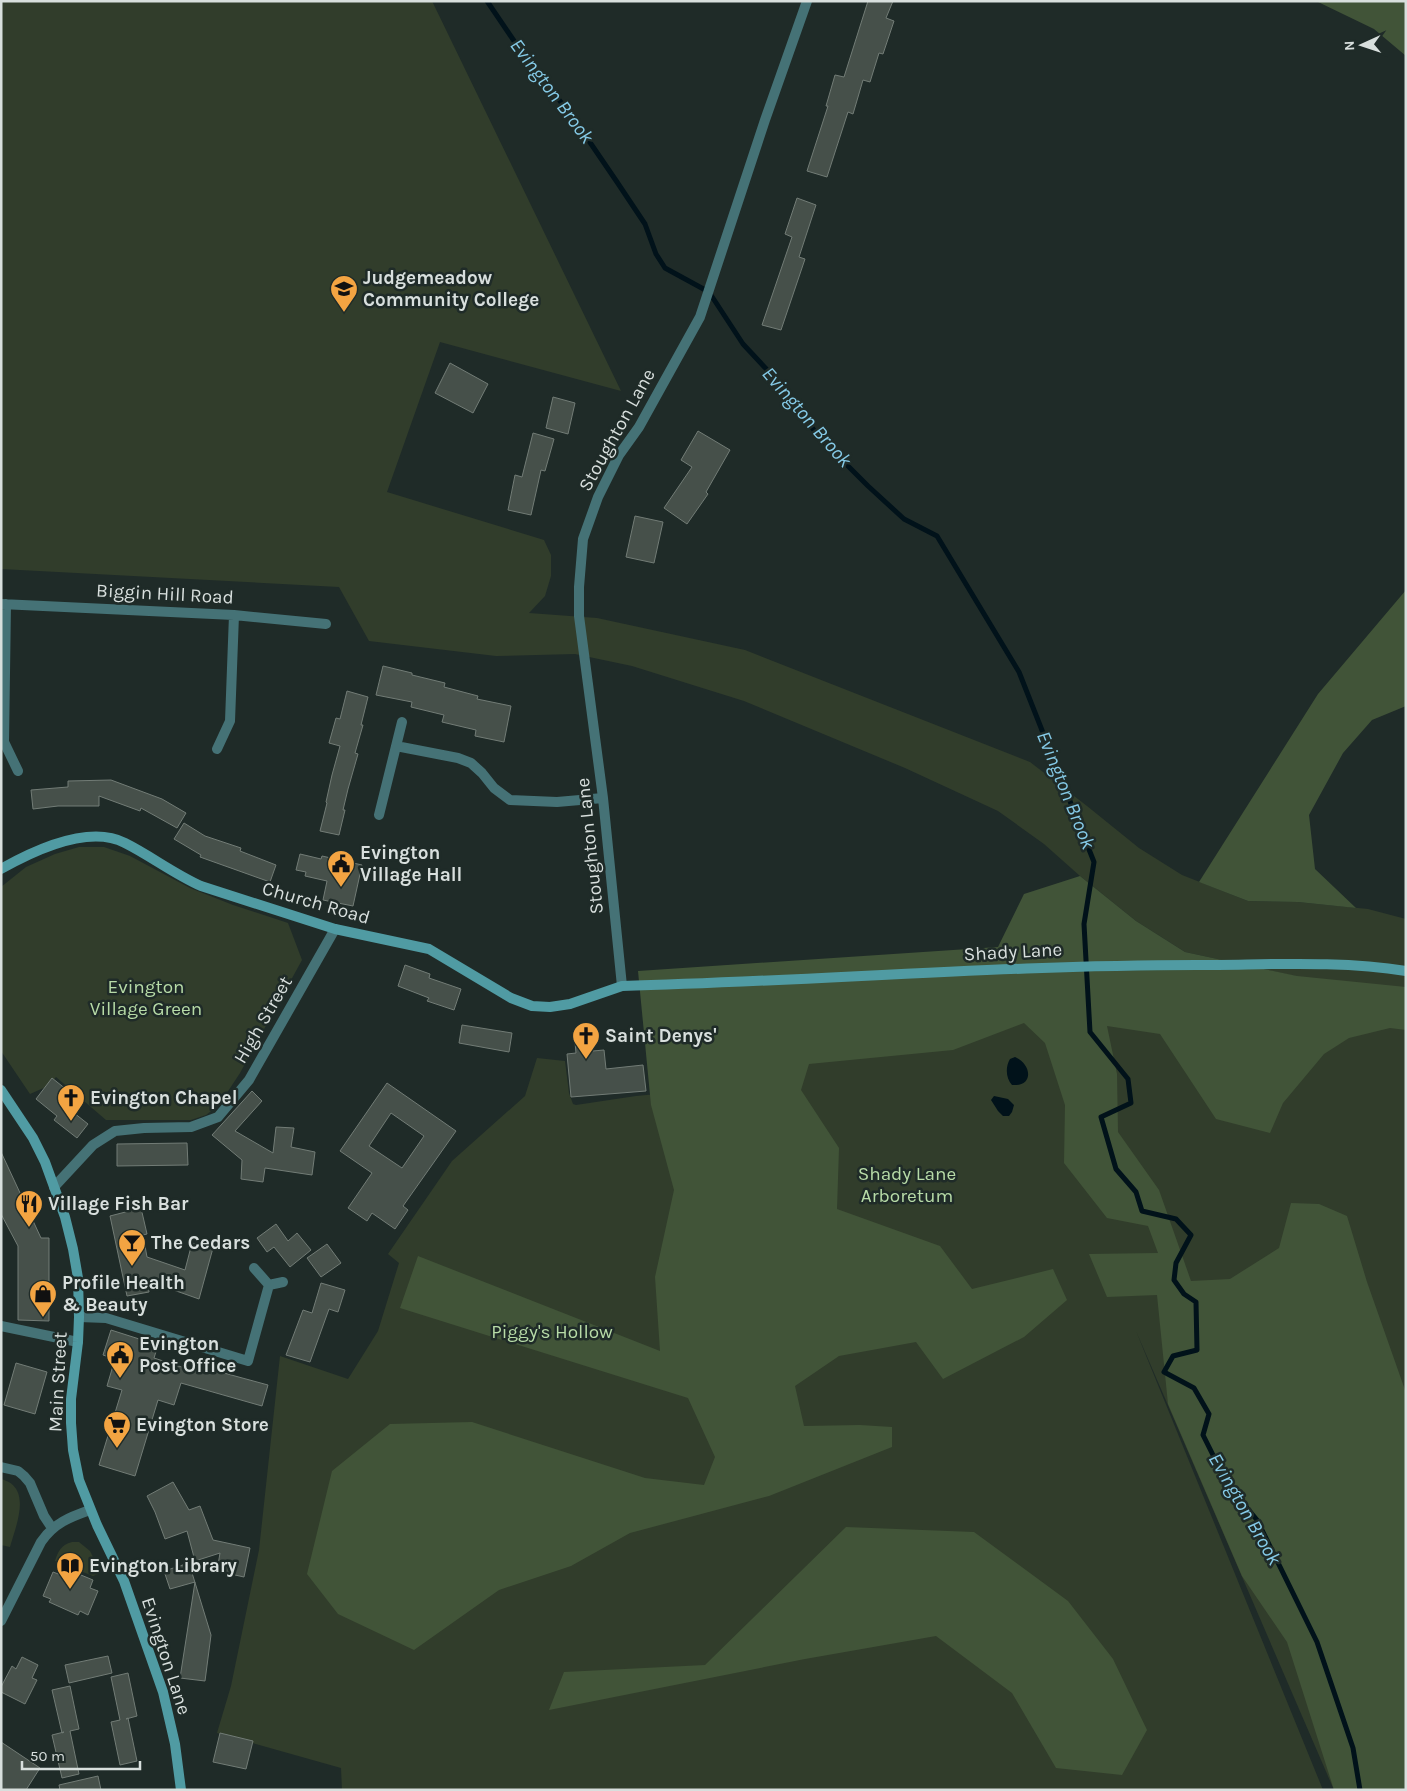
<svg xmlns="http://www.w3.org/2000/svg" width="1407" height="1791" viewBox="0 0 1407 1791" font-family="Karla,sans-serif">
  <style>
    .green { fill: #313d2b }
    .forest { fill: #415438 }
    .water { fill: #01121a }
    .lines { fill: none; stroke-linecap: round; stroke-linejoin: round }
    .stream { stroke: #01121a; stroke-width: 5 }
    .building { fill: #46504a; stroke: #727c76; fill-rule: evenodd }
    .street { stroke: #457276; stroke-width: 10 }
    .secondary { stroke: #509ba3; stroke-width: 10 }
    .labels { text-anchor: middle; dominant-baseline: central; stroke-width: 5; stroke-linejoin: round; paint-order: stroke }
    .poi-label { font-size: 19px; font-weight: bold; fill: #d8dfdd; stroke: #1f2b28; text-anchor: start }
    .street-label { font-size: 19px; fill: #d8dfdd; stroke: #1f2b28 }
    .park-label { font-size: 19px; fill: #b7dba7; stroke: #1f2b28 }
    .water-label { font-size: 20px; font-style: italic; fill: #85cae7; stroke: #1f2b28 }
  </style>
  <rect width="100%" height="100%" fill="#1f2b28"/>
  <path class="green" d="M1 1H432L621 391 440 342 387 492 544 540 551 555V576L545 596 529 613 597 618 745 650 1030 762 1087 806 1139 848 1182 875 1248 901 1298 902 1368 909 1406 919V1790H1334L1136 1331 1323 1790H342L341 1768 217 1733 231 1686 259 1550 280 1356 348 1379 378 1331 399 1263 388 1254 452 1161 525 1096 537 1058 565 1061 569 1093 573 1104 576 1105 636 1096 689 1091 679 1037 1295 976 1185 952 1136 921 1080 876 1044 844 998 811 905 768 744 701 632 666 575 654 496 656 369 641 339 587 1 569Z
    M79 847H104L130 856 190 888 233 905 288 923 302 960 240 1073 219 1105 206 1115 191 1120H106L56 1077 48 1086 30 1094 1 1051V887L26 867 55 854Z
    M1 1479C33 1487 16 1525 10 1547L1 1545Z
    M72 1542H79L90 1551 101 1573 93 1576 55 1561C58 1551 61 1545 72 1542Z"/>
  <path class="forest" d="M1316 1H1406V56L1374 29Z
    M1406 590V706L1372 720 1343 753 1309 815 1315 869 1356 908 1298 902 1248 901 1199 882 1318 694Z
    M1080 876 1136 921 1185 952 1297 976 1406 987V1030L1390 1028 1349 1038 1324 1054 1283 1103 1270 1133 1216 1119 1160 1034 1107 1026 1117 1074 1118 1132 1159 1190 1191 1281 1230 1279 1279 1248 1291 1203 1319 1204 1347 1216 1367 1282 1405 1390 1406 1790H1334L1287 1642 1242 1576 1168 1404 1157 1295 1107 1297 1089 1254 1158 1253 1148 1226 1107 1218 1064 1163 1065 1105 1045 1043 1024 1023 953 1050 809 1064 801 1090 839 1148 837 1209 940 1246 972 1289 1053 1269 1067 1300 1024 1337 943 1379 916 1342 839 1356 795 1386 804 1426 860 1425 892 1427V1447L769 1496 630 1533 571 1566 499 1590 414 1650 338 1614 307 1574 332 1471 390 1424 472 1422 645 1478 704 1485 715 1457 688 1398 400 1308 418 1256 660 1351 655 1277 674 1190 651 1105 638 971 998 947 1024 894Z
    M846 1527 974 1532 1068 1601 1113 1659 1147 1730 1122 1775 1056 1768 1012 1693 936 1636 805 1659 549 1710 564 1672 705 1665Z"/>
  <path class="water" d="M1015 1057C1032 1064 1034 1087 1012 1085 1006 1079 1005 1067 1010 1059Z
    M994 1096 1008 1099 1014 1105 1012 1112 1009 1116H1003L998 1111 991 1100Z"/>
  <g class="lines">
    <path class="stream" d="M487 1 527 60 572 116 617 182 645 224 656 254 665 268 709 292 743 344 771 374 820 438 868 486 904 519 937 536 1019 672 1094 862 1084 924 1090 1032 1128 1079 1131 1103 1101 1117 1116 1169 1136 1192 1142 1211 1176 1219 1191 1235 1176 1263 1174 1280 1184 1294 1196 1302 1197 1350 1173 1356 1164 1372 1194 1388 1209 1414 1203 1435 1228 1485 1257 1520 1317 1642 1353 1748 1360 1790"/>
  </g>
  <path class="building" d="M868 1H893L886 18 894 21 883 54 879 53 870 82 863 80 853 114 848 112 827 177 807 171 828 106H826L835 75 844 77Z
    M797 198 816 205 799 257 805 259 781 330 762 325 792 237 785 234Z
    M450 363 488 384 473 413 435 393Z
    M553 397 575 403 568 434 546 428Z
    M698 431 730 450 706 492 708 494 687 524 664 508 692 467 681 460Z
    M533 433 554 439 545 471 541 470 531 515 508 510 515 475 522 477Z
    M635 516 663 522 654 563 626 557Z
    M383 666 412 673V675L445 683 444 687 478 696 477 699 511 706 504 742 475 736 476 730 442 722 444 715 411 707 412 702 376 695Z
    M347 691 368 697 361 725H363L355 753 358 754 348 789 343 810H345L339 835 320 831 327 803 326 802 332 775 340 746 329 743 336 718 340 719Z
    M111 780 162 799 186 813 177 828 141 808 140 811 99 796V806H58L33 809 31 790 68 787V781Z
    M184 823 205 836 241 848 240 851 276 865 270 882 200 857 201 855 174 839Z
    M300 854 321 859 322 856 362 865 353 906 323 900 327 881 305 876 306 872 296 870Z
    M405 965 430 974 429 978 461 989 454 1010 427 1001 429 998 398 986Z
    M462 1025 512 1033 509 1052 459 1043Z
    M591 1030 593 1051 604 1050 606 1069 643 1065 646 1091 571 1097 567 1054 576 1053 574 1031Z
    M52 1078 72 1094 64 1105 88 1124 77 1138 54 1120 57 1116 36 1099Z
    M387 1083 456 1131 403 1206 408 1210 395 1229 372 1213 367 1221 348 1208 372 1173 340 1151ZM391 1113 424 1136 402 1168 369 1146Z
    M252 1091 262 1101 235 1131 273 1153 276 1127 294 1128 291 1147 315 1152 312 1175 265 1168 263 1182 241 1179 242 1160 212 1135Z
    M187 1143 188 1165 117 1166V1144Z
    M1 1152 41 1238H49V1321L18 1320V1246L1 1214Z
    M141 1208 147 1234 143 1235 147 1257 185 1270 192 1243 213 1248 199 1299 148 1281 149 1292 127 1296 110 1216Z
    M276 1224 288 1241 297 1233 311 1250 290 1267 274 1247 267 1252 257 1238Z
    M327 1244 341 1263 321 1277 307 1258Z
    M321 1283 345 1290 338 1312 329 1309 310 1362 286 1355 303 1310 312 1313Z
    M111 1330 158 1345 154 1358 200 1373 202 1367 268 1385 262 1406 181 1383 174 1405 158 1400 135 1476 99 1465 122 1390 107 1386 115 1359 103 1355Z
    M16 1363 47 1372 35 1414 4 1405Z
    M173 1482 189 1510 200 1506 213 1540 250 1548 244 1577 217 1571 220 1553 195 1561 187 1531 165 1539 155 1512 147 1496Z
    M189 1563 211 1635 205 1681 180 1678 195 1582 170 1589 164 1571Z
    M64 1568 93 1580 90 1588 98 1591 88 1615 80 1611 78 1615 49 1602 51 1599 43 1596 53 1572 61 1575Z
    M108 1656 112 1673 69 1683 65 1665Z
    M22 1657 38 1665 32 1678 37 1680 25 1704 1 1692V1687L12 1666 16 1669Z
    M128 1673 137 1716 126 1719 128 1718 137 1761 120 1765 111 1722 120 1720 111 1677Z
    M70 1686 79 1729 70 1731 79 1774 62 1778 52 1735 64 1732 62 1733 52 1690Z
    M220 1733 253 1741 246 1769 213 1762Z
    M1 1742 40 1768 26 1790H1Z
    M98 1776 101 1790H60L59 1785Z"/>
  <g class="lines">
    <path class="street" d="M1 604 234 615 326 624
      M6 604 4 742 18 771
      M396 746 458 758 471 763 482 773 494 788 510 800 557 802 603 798
      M217 749 230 721 234 615
      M379 815 402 722
      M622 986 603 798 579 616V587L583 539 598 497 619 455 639 427 700 317 765 120 807 1
      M54 1187 93 1145 115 1131 144 1128 191 1127 218 1117 249 1080 335 929
      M269 1285 283 1282
      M79 1317 106 1318 248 1361 269 1285 254 1268
      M1 1326 78 1342
      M1 1467 18 1471 24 1476 30 1483 44 1516 52 1528
      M1 1621 41 1542C54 1523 70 1517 90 1510"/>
    <path class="secondary" d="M1 869C33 851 88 824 125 843 151 856 174 874 201 886L335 929 429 949 511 998 532 1006 550 1007 570 1004 622 986C814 981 1005 965 1197 965 1266 965 1338 960 1406 971
      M1 1090 33 1138 45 1162 65 1217 73 1249 78 1278 79 1317 78 1342 71 1399V1423L73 1450 79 1480 97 1525 124 1581 163 1692 175 1744 181 1790"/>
  </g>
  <defs>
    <symbol id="school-pin" viewBox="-11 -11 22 30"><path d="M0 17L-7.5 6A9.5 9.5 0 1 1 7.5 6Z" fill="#f3a442" stroke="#1f2b28"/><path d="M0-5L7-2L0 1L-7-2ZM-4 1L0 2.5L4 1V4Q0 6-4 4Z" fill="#111"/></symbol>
    <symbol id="civic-pin" viewBox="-11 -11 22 30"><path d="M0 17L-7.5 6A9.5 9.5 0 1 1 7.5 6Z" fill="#f3a442" stroke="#1f2b28"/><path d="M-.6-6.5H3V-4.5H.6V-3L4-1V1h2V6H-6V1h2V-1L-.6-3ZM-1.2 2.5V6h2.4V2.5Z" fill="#111"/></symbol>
    <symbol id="church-pin" viewBox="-11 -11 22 30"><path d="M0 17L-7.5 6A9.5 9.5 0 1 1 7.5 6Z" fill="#f3a442" stroke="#1f2b28"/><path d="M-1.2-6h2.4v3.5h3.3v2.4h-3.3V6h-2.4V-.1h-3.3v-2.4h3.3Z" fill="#111"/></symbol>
    <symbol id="restaurant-pin" viewBox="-11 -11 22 30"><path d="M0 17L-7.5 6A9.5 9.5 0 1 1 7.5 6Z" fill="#f3a442" stroke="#1f2b28"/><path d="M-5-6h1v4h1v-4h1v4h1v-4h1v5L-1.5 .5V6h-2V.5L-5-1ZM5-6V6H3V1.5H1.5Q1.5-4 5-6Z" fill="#111"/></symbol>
    <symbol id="bar-pin" viewBox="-11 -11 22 30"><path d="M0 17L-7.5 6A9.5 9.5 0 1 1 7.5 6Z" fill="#f3a442" stroke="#1f2b28"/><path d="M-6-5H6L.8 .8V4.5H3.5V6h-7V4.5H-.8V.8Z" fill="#111"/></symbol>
    <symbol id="shop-pin" viewBox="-11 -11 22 30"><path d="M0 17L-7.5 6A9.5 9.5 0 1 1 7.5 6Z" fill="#f3a442" stroke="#1f2b28"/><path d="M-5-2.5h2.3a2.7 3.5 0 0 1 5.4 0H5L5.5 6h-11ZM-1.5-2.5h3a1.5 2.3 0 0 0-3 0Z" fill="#111"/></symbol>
    <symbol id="supermarket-pin" viewBox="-11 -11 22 30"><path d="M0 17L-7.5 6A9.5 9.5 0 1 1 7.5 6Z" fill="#f3a442" stroke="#1f2b28"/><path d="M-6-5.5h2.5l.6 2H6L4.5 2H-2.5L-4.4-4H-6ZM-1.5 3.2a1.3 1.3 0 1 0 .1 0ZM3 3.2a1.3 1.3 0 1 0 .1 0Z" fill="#111"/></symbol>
    <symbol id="library-pin" viewBox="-11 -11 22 30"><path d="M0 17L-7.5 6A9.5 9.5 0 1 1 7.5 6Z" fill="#f3a442" stroke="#1f2b28"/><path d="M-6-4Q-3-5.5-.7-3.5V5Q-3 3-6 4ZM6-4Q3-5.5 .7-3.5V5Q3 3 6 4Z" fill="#111"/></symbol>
  </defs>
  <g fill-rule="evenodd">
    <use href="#school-pin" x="328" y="273" width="32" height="43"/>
    <use href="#civic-pin" x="325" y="848" width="32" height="43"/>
    <use href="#church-pin" x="570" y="1020" width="32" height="43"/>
    <use href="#church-pin" x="55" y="1082" width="32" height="43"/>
    <use href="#restaurant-pin" x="13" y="1188" width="32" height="43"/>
    <use href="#bar-pin" x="116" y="1227" width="32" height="43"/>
    <use href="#shop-pin" x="27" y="1278" width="32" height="43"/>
    <use href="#civic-pin" x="104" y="1339" width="32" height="43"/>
    <use href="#supermarket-pin" x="101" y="1409" width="32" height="43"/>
    <use href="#library-pin" x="54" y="1550" width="32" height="43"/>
  </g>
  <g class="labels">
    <g class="poi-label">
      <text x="363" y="278">Judgemeadow<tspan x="363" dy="22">Community College</tspan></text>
      <text x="360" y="853">Evington<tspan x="360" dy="22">Village Hall</tspan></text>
      <text x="605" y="1036">Saint Denys'</text>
      <text x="90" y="1098">Evington Chapel</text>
      <text x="48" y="1204">Village Fish Bar</text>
      <text x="151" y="1243">The Cedars</text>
      <text x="62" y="1283">Profile Health<tspan x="62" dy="22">&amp; Beauty</tspan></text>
      <text x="139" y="1344">Evington<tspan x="139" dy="22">Post Office</tspan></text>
      <text x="136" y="1425">Evington Store</text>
      <text x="89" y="1566">Evington Library</text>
    </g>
    <g class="street-label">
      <text transform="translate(617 430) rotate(-61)">Stoughton Lane</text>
      <text transform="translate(165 594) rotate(3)">Biggin Hill Road</text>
      <text transform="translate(590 846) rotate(-96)">Stoughton Lane</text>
      <text transform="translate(316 903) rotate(16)">Church Road</text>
      <text transform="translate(1013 952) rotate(-3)">Shady Lane</text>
      <text transform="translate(263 1020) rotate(-60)">High Street</text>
      <text transform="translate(58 1382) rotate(-87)">Main Street</text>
      <text transform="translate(166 1656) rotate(72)">Evington Lane</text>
    </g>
    <g class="park-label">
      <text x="146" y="987">Evington<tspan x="146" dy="22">Village Green</tspan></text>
      <text x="907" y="1174">Shady Lane<tspan x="907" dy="22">Arboretum</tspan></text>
      <text x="552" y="1332">Piggy's Hollow</text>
    </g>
    <g class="water-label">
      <text transform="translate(552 91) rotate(53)">Evington Brook</text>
      <text transform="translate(807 417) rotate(49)">Evington Brook</text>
      <text transform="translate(1066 790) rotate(68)">Evington Brook</text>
      <text transform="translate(1245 1509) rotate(60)">Evington Brook</text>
    </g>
  </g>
  <rect width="1407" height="1791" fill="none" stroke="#d8dfdd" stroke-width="5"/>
  <g transform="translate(1362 45) rotate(267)" stroke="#1f2b28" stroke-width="4" paint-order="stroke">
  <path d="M0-4L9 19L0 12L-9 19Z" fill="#d8dfdd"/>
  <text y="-8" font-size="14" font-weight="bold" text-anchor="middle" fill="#d8dfdd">N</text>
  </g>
  <path d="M22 1761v8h118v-8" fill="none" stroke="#d8dfdd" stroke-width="2.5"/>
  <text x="30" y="1761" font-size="15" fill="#d8dfdd" stroke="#1f2b28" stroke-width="4" paint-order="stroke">50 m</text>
</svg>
